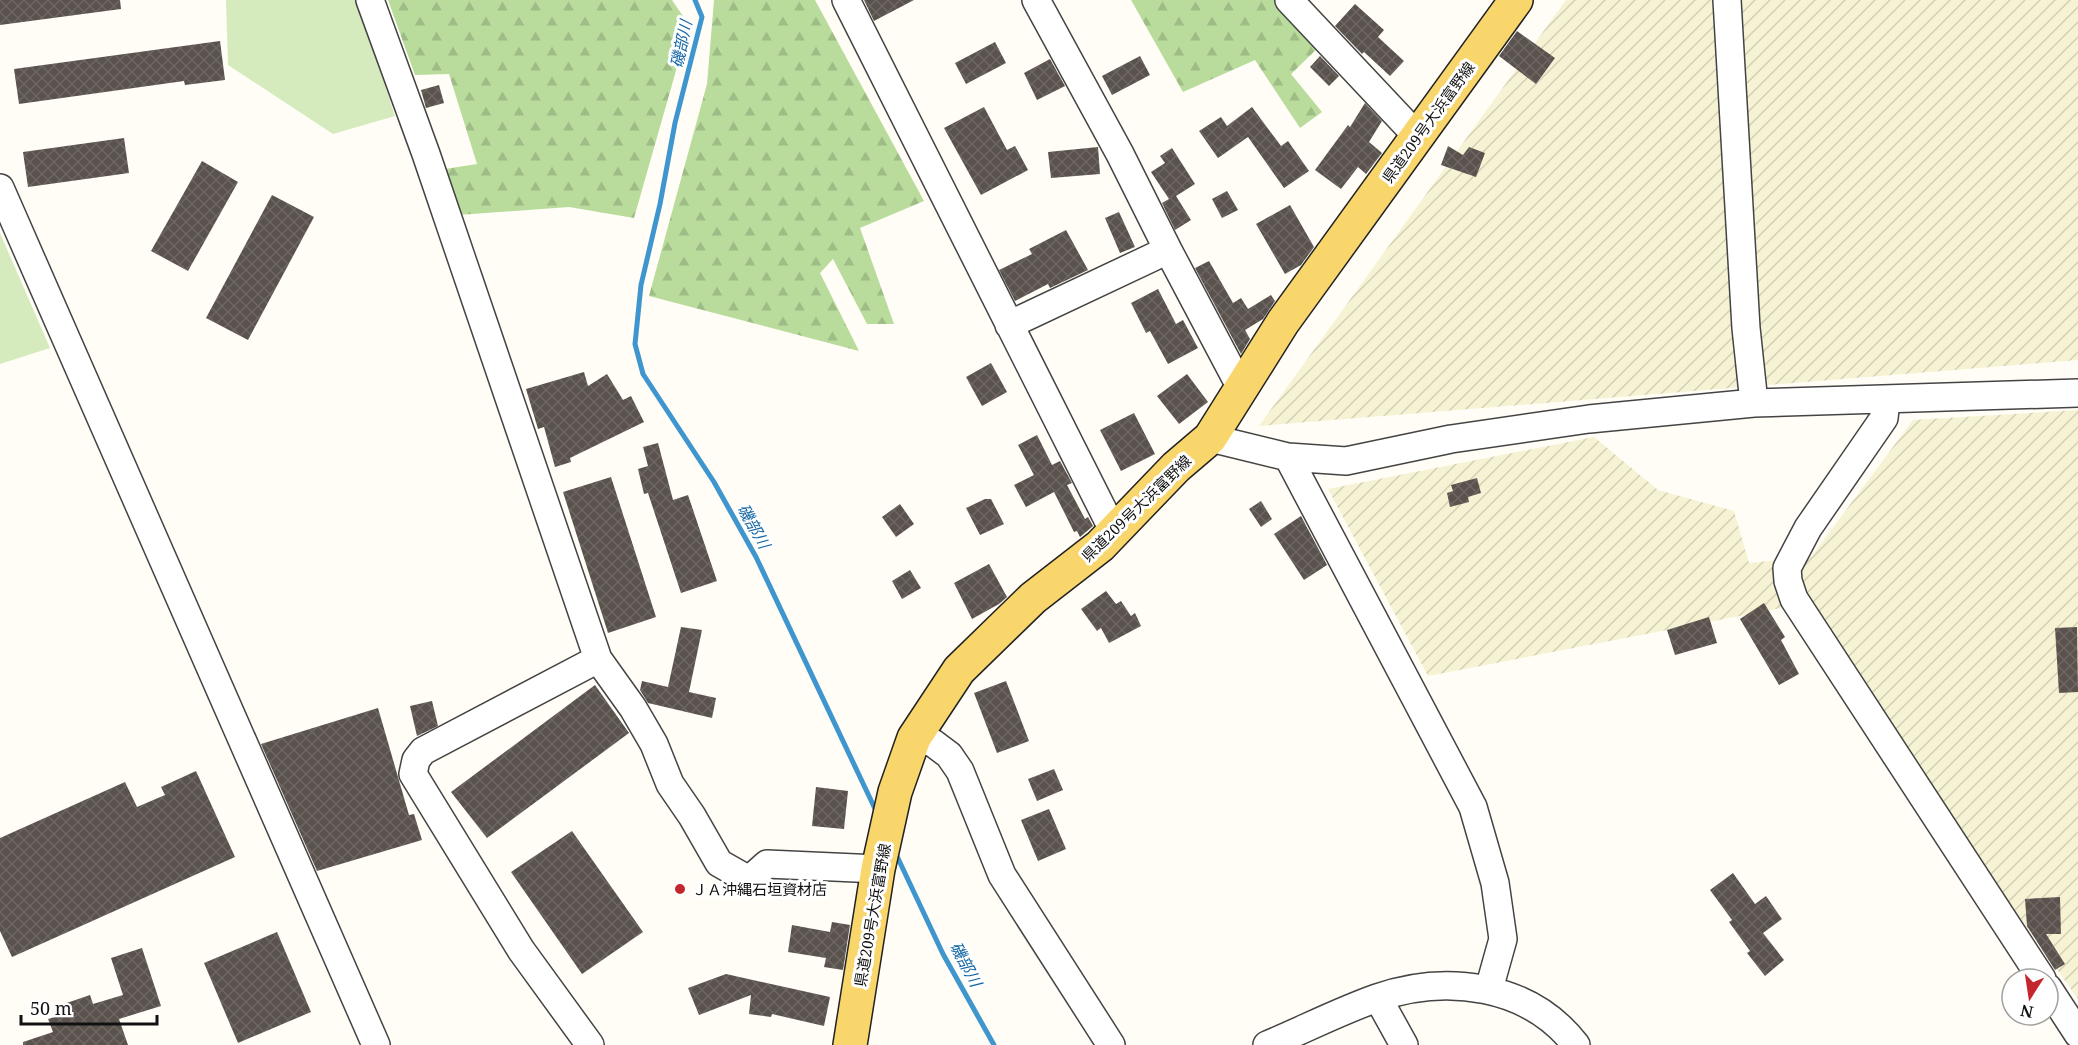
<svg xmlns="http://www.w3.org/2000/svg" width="2078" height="1045" viewBox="0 0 2078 1045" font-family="'Noto Serif','Noto Sans JP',serif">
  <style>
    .farmland { fill: url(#farmland-furrows) }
    .grass { fill: #d5ebbd }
    .forest { fill: url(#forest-firs) }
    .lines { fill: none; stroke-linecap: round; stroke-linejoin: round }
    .stream { stroke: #3f96cf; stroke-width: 5 }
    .building { fill: url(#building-cross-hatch) }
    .minor-casing { stroke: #444; stroke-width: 30 }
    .major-casing { stroke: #222; stroke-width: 36 }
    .minor { stroke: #fff; stroke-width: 27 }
    .major { stroke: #f9d66b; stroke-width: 33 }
    .poi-dot { fill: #c4262e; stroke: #fff; stroke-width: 2 }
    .labels { text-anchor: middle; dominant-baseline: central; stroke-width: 6; stroke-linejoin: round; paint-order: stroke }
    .street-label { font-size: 15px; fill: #111; stroke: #fff }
    .poi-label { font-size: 15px; fill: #111; stroke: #fff; text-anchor: start }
    .water-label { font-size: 16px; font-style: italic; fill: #1768a6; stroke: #fff }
  </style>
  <defs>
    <pattern id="farmland-furrows" width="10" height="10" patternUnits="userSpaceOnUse" patternTransform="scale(1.5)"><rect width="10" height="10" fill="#f6f3d4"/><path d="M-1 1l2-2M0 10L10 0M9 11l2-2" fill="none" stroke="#d2cfb5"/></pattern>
    <pattern id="forest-firs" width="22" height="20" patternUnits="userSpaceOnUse" patternTransform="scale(1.5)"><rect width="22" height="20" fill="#b9dc9c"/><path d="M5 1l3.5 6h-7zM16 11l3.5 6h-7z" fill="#9ebc85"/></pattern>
    <pattern id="building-cross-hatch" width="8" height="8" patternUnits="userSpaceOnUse" patternTransform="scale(1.5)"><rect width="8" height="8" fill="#5a524d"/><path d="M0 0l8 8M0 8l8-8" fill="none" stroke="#6d6662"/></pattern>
  </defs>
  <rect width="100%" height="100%" fill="#fffdf5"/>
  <path class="farmland" d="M1566 0H2078V360L1259 426Z
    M2078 410V999L1797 605 1428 676 1328 489 1594 437 1658 490 1734 511 1749 563 1811 557 1913 420Z"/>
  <path class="grass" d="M226 0H357L395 116 333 134 228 65Z
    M0 233 50 348 0 364Z"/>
  <path class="forest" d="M388 0H672L689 25 634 218 569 207 458 215 445 169 477 164 449 74 415 75Z
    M714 0H815L924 201 860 228 894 324H867L833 259 820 273 859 351 649 296 707 84Z
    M1131 0H1278L1321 45 1291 74 1322 112 1300 128 1255 60 1183 92Z"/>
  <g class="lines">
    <path class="stream" d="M695 0 702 17 675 123 660 204 641 285 635 344 643 374 714 482 756 557 877 813
      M895 852 943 954 994 1045"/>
  </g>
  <path class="building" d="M0 0H120L121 9 0 25Z
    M864 0H914L874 21Z
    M1355 4 1384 30 1378 37 1404 61 1390 76 1364 52 1362 54 1335 26Z
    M1517 31 1555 58 1536 84 1499 56Z
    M220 41 225 80 185 85 184 81 19 104 14 69Z
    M995 42 1006 63 966 84 955 63Z
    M1140 56 1150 75 1112 95 1102 76Z
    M1320 56 1339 76 1329 86 1310 67Z
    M1050 59 1065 86 1037 100 1024 73Z
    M439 85 444 103 426 108 421 90Z
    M1365 103 1382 121 1369 142 1382 153 1366 174 1358 167 1341 189 1315 170 1348 125 1350 127Z
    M984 107 1007 150 1015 146 1028 170 981 195 944 128Z
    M1252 107 1281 146 1288 141 1309 171 1284 188 1248 137 1218 158 1199 131 1221 117 1227 126Z
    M124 138 129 173 28 187 23 152Z
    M1448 146 1463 155 1469 147 1485 153 1476 177 1441 165Z
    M1098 147 1100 174 1051 178 1048 152Z
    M1172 148 1195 184 1176 196 1191 220 1175 230 1162 203 1169 199 1151 172 1165 163 1160 156Z
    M202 161 238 182 188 271 151 251Z
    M1227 191 1238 210 1222 218 1212 199Z
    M272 195 314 217 248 340 206 318Z
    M1290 205 1314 247 1301 265 1285 274 1256 224Z
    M1119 212 1135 247 1120 253 1105 218Z
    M1066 230 1088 270 1050 288 1048 284 1015 301 999 270 1032 254 1029 249Z
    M1209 261 1233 303 1241 298 1248 309 1271 295 1275 301 1263 319 1245 330 1250 339 1241 354 1195 268Z
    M1158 289 1176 324 1183 320 1198 348 1168 364 1150 331 1146 333 1131 303Z
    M991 363 1007 392 982 406 966 377Z
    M584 372 588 386 607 374 623 400 631 396 644 422 570 458 571 462 555 467 544 427 538 429 526 389Z
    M1187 374 1208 402 1179 424 1157 396Z
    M1134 413 1155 454 1121 471 1100 430Z
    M1037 435 1052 465 1060 461 1072 483 1067 485 1085 519 1088 517 1093 526 1080 537 1077 531 1074 532 1054 492 1026 507 1014 485 1034 475 1018 445Z
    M658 443 673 500 688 495 717 581 681 593 648 493 644 494 638 469 648 466 643 447Z
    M611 477 656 617 608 633 563 492Z
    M1477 478 1481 493 1468 497 1469 502 1450 507 1447 493 1453 491 1451 485Z
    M985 499H991L1004 524 980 535 966 508Z
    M1261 501 1272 519 1261 527 1249 509Z
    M900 504 914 524 896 537 882 517Z
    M1301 516 1327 565 1304 580 1274 534Z
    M989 564 1007 597 999 604 972 619 954 583Z
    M910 570 921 588 902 599 892 581Z
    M1106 591 1116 604 1121 601 1131 616 1135 613 1141 626 1109 643 1101 628 1097 631 1081 609Z
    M1764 603 1785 637 1781 640 1799 674 1779 685 1740 619Z
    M1709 617 1717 643 1675 655 1667 630Z
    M681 627 702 630 689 692 716 698 712 718 648 703 640 690 642 681 668 687Z
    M2077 627 2078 692 2059 693 2055 628Z
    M1006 681 1029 741 997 753 974 693Z
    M595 685 629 733 487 838 451 792Z
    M432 701 438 726 417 736 410 706Z
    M378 708 409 815 414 814 422 840 317 871 261 744Z
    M1054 769 1063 790 1037 801 1028 779Z
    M196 771 235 857 12 957 0 931V838L125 782 137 807 165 795 161 787Z
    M816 787 848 791 844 829 812 826Z
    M1049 809 1066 849 1038 861 1021 820Z
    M572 831 643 932 582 974 511 872Z
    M1733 873 1755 904 1766 896 1782 919 1763 933 1784 960 1765 976 1747 953 1750 951 1729 922 1732 920 1710 890Z
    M2060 897 2061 934H2046L2065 964 2055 970 2027 926 2025 899Z
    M832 922 850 925 843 970 824 967 826 958 788 952 792 925 830 932Z
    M277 932 311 1012 238 1043 204 963Z
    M142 948 161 1006 119 1019 128 1045H23V1042L53 1032 48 1019 58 1016 55 1007 90 995 93 1004 123 995 111 958Z
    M726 974 830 997 824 1026 772 1014 771 1017 749 1014 751 995 699 1015 688 988Z"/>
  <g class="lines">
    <defs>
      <path id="minor" d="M370 0 426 154 598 659 633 708 654 744 670 784 692 816 719 863 749 880 767 864 878 869
        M846 0 1114 532
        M1036 0 1120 154 1168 250 1241 388
        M1289 0 1417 136
        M1727 0 1746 328 1754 403
        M0 188 376 1045
        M1009 325 1168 250
        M1886 400 1884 418 1808 528 1787 568 1788 581 1794 599 2042 979
        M1210 438 1288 457 1346 461 1451 439 1589 419 1754 403 2078 393
        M1288 457 1473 807 1495 883 1503 939 1489 989
        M914 738 933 743 949 755 960 771 1002 875 1111 1045
        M2048 988 2078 1034
        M1378 998 1404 1045
        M590 1045 521 950 413 774 416 760 423 751 598 659
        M1267 1045C1303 1030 1340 1011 1377 998 1446 974 1529 984 1576 1045"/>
      <path id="major" d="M850 1045 878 869 895 792 914 738 959 670 1033 598 1100 546 1176 467 1210 438 1283 322 1516 0"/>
    </defs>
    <use href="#minor" class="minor-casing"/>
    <use href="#major" class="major-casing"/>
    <use href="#minor" class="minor"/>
    <use href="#major" class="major"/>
  </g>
  <circle class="poi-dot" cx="680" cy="889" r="6"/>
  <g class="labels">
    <g class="street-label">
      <text transform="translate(1428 122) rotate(-54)">県道209号大浜富野線</text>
      <text transform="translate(1136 508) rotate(-44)">県道209号大浜富野線</text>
      <text transform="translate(872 915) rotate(-80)">県道209号大浜富野線</text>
    </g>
    <g class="poi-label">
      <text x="692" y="889">ＪＡ沖縄石垣資材店</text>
    </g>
    <g class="water-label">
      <text transform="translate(681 44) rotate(-78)">磯部川</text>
      <text transform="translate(754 526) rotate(61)">磯部川</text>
      <text transform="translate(966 964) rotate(62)">磯部川</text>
    </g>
  </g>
  <g transform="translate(2030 997) rotate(192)"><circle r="28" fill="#ffffff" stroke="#a0a0a0" stroke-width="1.5"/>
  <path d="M0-4.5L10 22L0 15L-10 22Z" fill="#c4262e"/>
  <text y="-9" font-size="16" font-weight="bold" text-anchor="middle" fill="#111111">N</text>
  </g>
  <path d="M21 1015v9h136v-9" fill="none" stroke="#111111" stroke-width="3"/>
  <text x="30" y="1015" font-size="18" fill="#111111" stroke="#ffffff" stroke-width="4.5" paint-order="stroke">50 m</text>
</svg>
